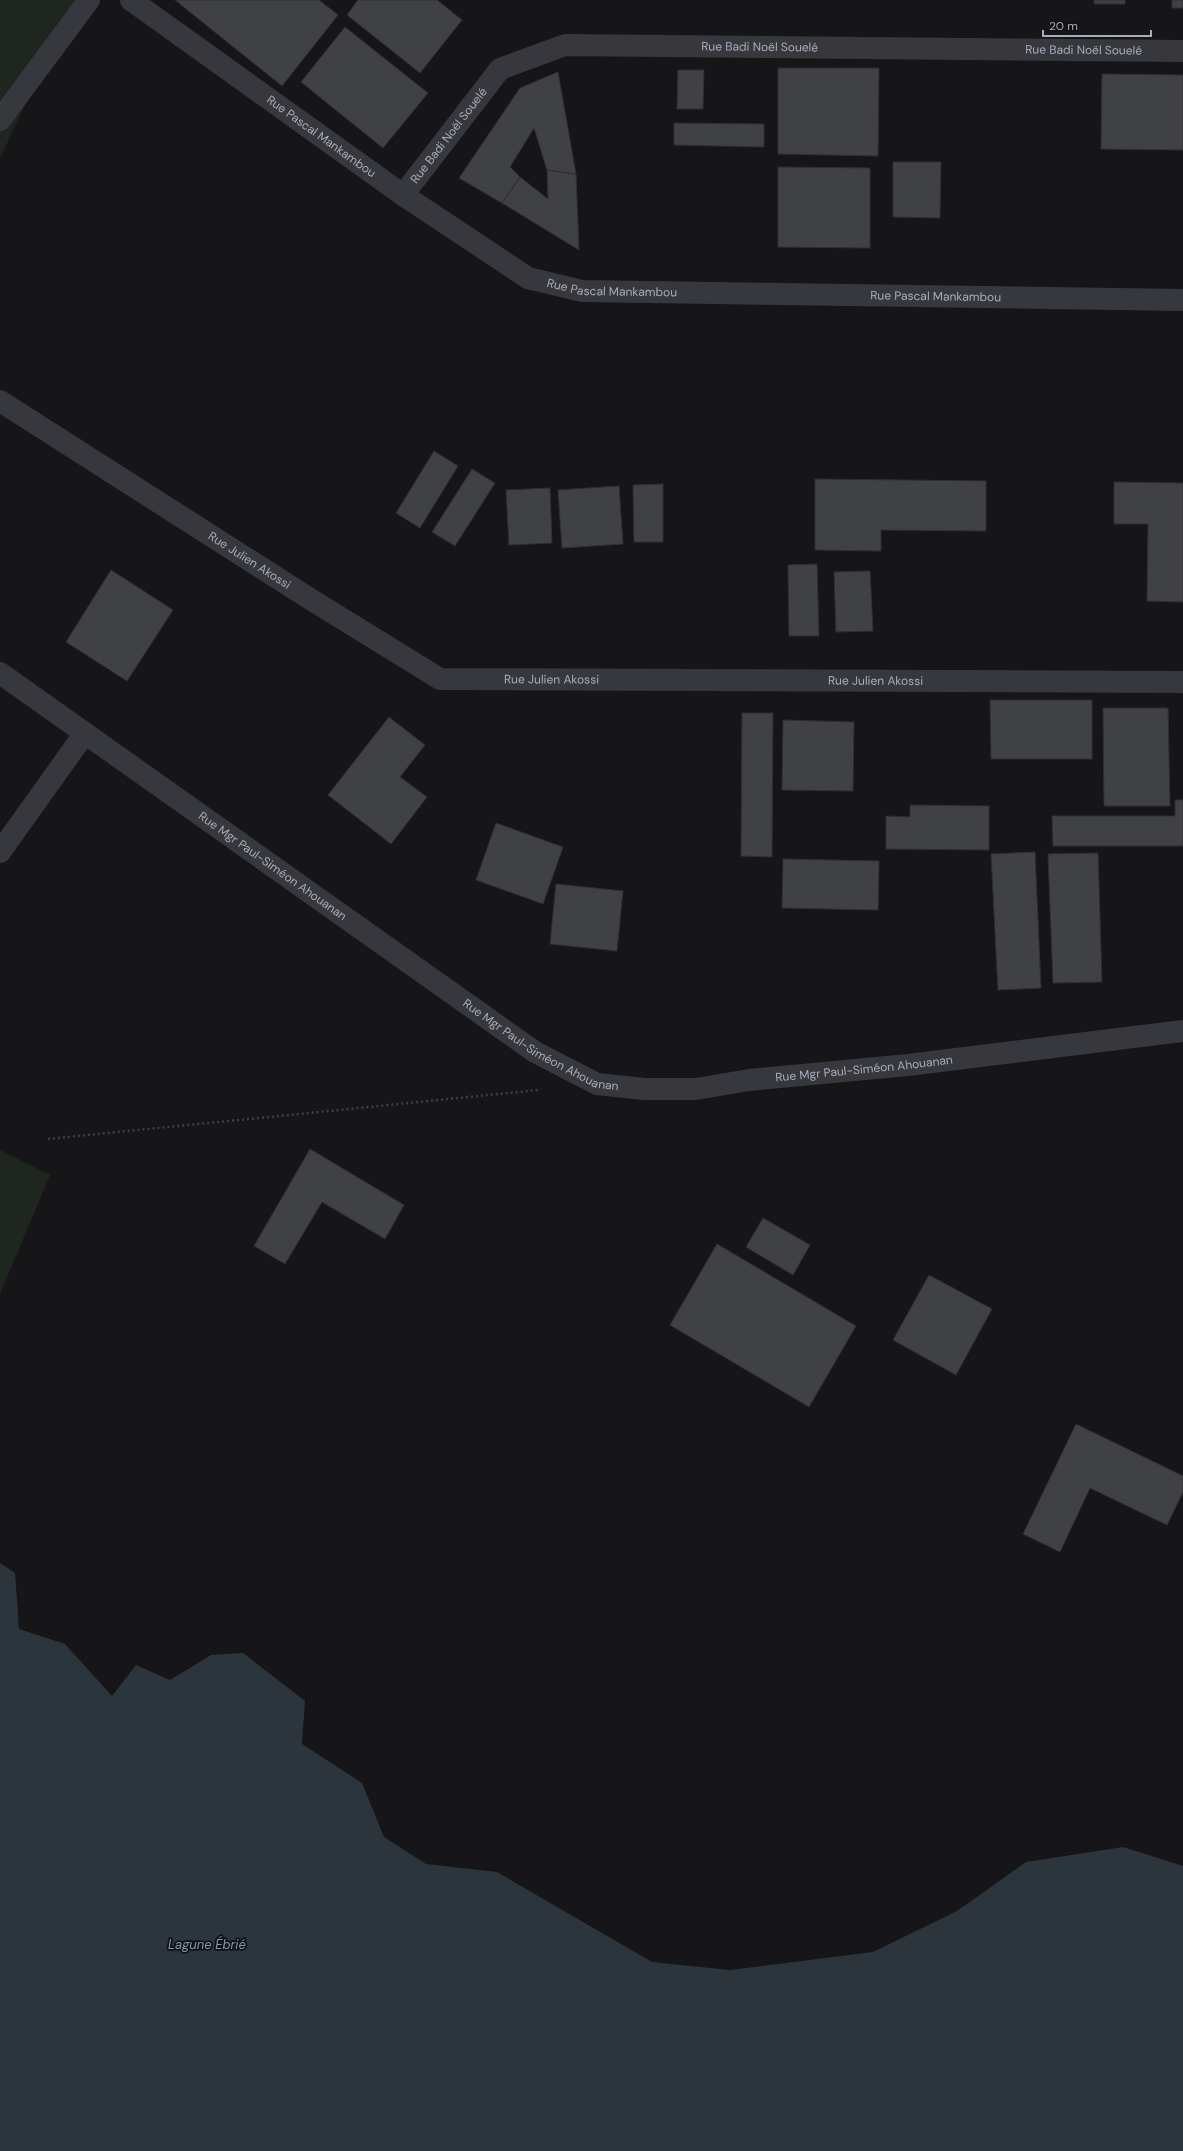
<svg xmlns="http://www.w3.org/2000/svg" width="1183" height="2151" viewBox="0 0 1183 2151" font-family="'DM Sans',sans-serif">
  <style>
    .green { fill: #1e261f }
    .water { fill: #2c353c }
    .building { fill: #404145; stroke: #303034 }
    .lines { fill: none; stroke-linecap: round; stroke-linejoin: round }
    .path { stroke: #3d3f44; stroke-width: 2.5; stroke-dasharray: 2 3; stroke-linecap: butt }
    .minor { stroke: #37383d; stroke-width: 22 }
    .labels { text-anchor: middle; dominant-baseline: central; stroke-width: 3.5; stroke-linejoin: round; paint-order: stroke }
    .street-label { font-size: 12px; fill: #a8adb8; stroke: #111113 }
    .water-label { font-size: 13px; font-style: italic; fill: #7f9bb3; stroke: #111113 }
  </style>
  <rect width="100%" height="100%" fill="#161618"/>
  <path class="green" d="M0 0H75L0 158Z
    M0 1150 50 1175 0 1294Z"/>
  <path class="water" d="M0 1563 15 1573 19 1629 65 1644 112 1696 136 1665 170 1680 211 1655 243 1653 305 1701 302 1744 362 1783 384 1837 426 1864 497 1872 652 1962 730 1970 873 1952 957 1911 1026 1862 1123 1847 1183 1866V2151H0Z"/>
  <path class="building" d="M175 0H319L338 15 282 86Z
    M358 0H437L462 20 420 73 347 15Z
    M1094 0H1125V4H1094Z
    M1172 0H1183V8H1172Z
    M345 27 428 93 383 148 301 82Z
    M778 68H879L878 156 778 154Z
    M678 70H704L703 109H677Z
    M558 72 576 174 547 170 534 128 510 167 520 177 502 203 459 178 520 88Z
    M1102 74 1183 75V150L1101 149Z
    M674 123 764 124V147L674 145Z
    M893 162H941L940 218 893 217Z
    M778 167 870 168V248L778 247Z
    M547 170 576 174 579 250 502 203 520 177 548 199Z
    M434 451 458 466 420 528 396 513Z
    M472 469 495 483 455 546 432 532Z
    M815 479 986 481V531L881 530V551L815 550Z
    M1114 482 1183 483V602L1147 601 1148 524H1114Z
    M663 484V542H634L633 485Z
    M619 486 623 544 562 548 558 490Z
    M550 488 552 543 509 545 506 490Z
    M817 564 819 636H789L788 565Z
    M111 570 173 610 127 681 66 642Z
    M870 571 873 631 836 632 834 572Z
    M990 700H1092V759H991Z
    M1103 708H1168L1170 806H1104Z
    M742 713H773L772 857 741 856Z
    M389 717 425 745 400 777 427 797 391 844 328 795Z
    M783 720 854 722 853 791 782 790Z
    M1175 800H1183V846H1053L1052 816H1175Z
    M910 805 989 806V850L886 849V816L910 817Z
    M496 823 563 847 543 904 476 880Z
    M1035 852 1041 988 998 990 991 854Z
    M1098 853 1102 982 1053 983 1048 854Z
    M783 859 879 861 878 910 782 908Z
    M556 884 623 891 617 951 550 944Z
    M310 1149 404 1205 385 1239 322 1202 285 1264 254 1246Z
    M763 1218 810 1245 793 1275 746 1247Z
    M717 1244 856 1326 809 1407 670 1325Z
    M929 1275 992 1309 956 1375 893 1340Z
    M1076 1424 1183 1476V1492L1167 1525 1090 1488 1060 1552 1023 1534Z"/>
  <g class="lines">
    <path class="path" d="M48 1139 539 1090"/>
    <g class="minor">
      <path id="s1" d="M131 0 403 195 528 278 582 291 1183 300"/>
      <path d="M0 120 89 0"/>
      <path id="s2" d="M403 195 500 69 565 45 1183 51"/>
      <path id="s3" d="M0 401 307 597 440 679 1183 682"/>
      <path id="s4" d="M0 673 535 1052 597 1084 644 1089H696L749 1080 908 1065 1183 1031"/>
      <path d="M0 852 85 733"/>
    </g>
  </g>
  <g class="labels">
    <g class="street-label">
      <text stroke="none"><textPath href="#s2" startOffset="423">Rue Badi Noël Souelé</textPath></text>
      <text stroke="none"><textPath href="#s2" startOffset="747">Rue Badi Noël Souelé</textPath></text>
      <text stroke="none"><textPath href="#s2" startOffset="75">Rue Badi Noël Souelé</textPath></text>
      <text stroke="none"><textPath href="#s1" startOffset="234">Rue Pascal Mankambou</textPath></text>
      <text stroke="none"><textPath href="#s1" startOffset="570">Rue Pascal Mankambou</textPath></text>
      <text stroke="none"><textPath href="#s1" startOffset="894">Rue Pascal Mankambou</textPath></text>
      <text stroke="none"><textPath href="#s3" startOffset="296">Rue Julien Akossi</textPath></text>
      <text stroke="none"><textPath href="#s3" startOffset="632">Rue Julien Akossi</textPath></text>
      <text stroke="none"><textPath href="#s3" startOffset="956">Rue Julien Akossi</textPath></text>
      <text stroke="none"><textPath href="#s4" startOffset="334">Rue Mgr Paul-Siméon Ahouanan</textPath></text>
      <text stroke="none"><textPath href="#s4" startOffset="658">Rue Mgr Paul-Siméon Ahouanan</textPath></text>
      <text stroke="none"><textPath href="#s4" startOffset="994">Rue Mgr Paul-Siméon Ahouanan</textPath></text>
    </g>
    <g class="water-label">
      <text x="207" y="1944">Lagune Ébrié</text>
    </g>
  </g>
  <path d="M1043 30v6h108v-6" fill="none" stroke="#a8adb8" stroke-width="2"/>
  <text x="1049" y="30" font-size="12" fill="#a8adb8" stroke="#111113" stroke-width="3" paint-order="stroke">20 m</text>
</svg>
